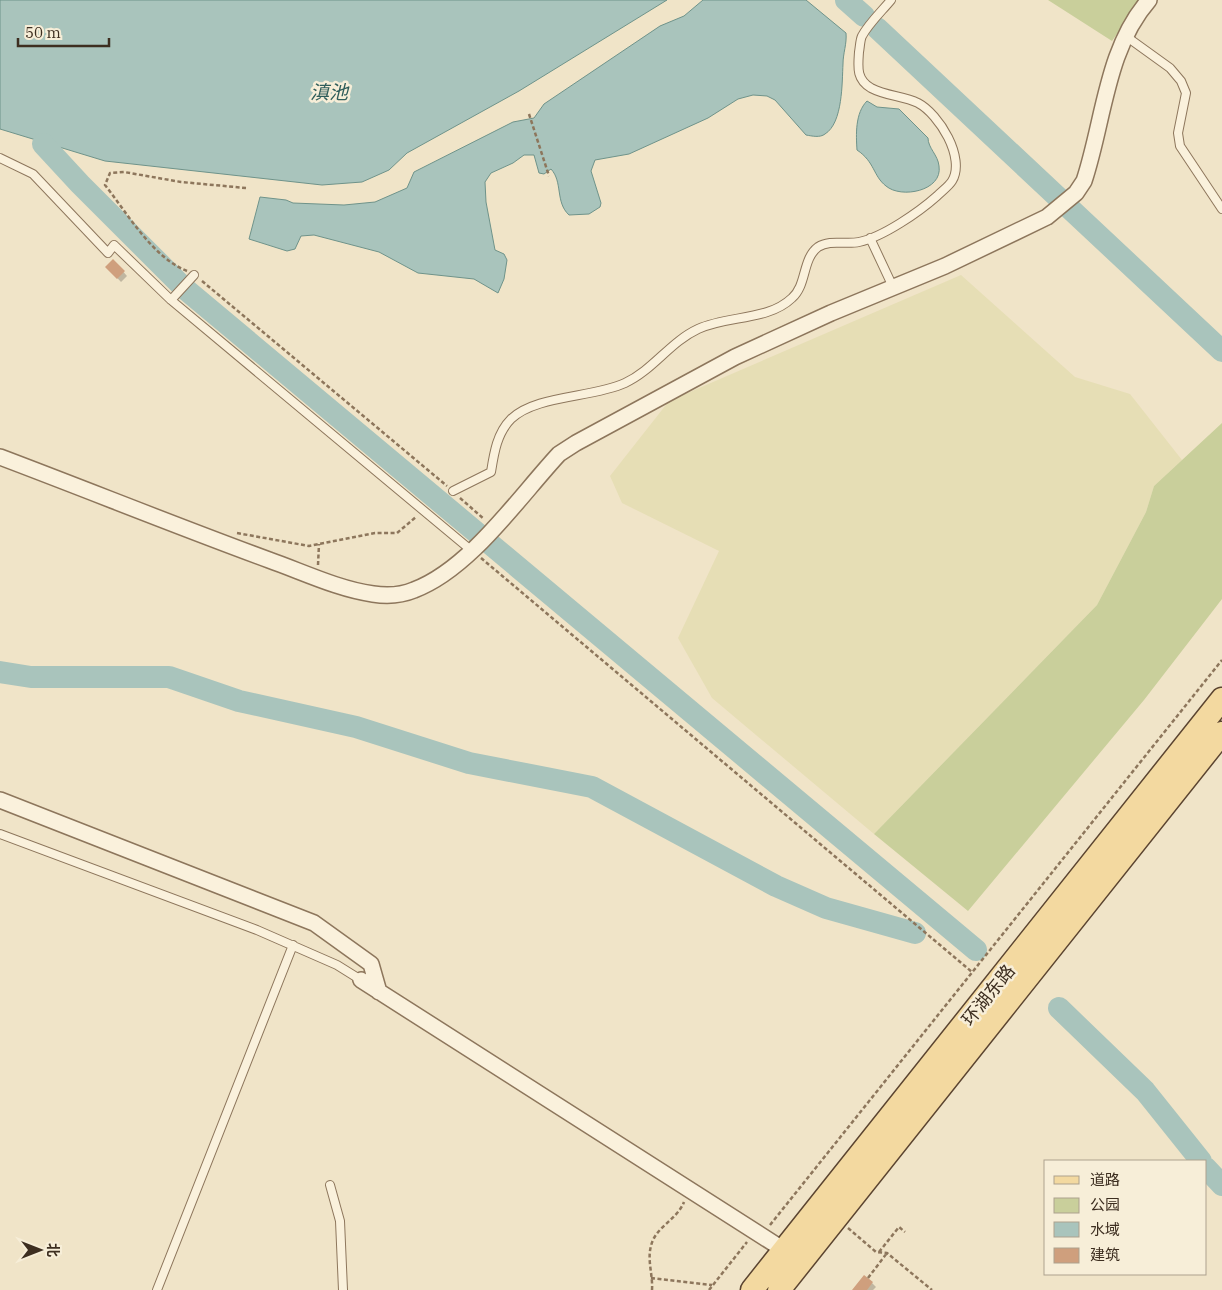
<svg xmlns="http://www.w3.org/2000/svg" width="1222" height="1290" viewBox="0 0 1222 1290" font-family="'IBM Plex Serif','Noto Sans SC',serif">
  <style>
    .farmland { fill: #e6deb5 }
    .green { fill: #c9cf9b }
    .water { fill: #a9c4bc; stroke: #6f938a }
    .shadow { fill: #0003 }
    .lines { fill: none; stroke-linecap: round; stroke-linejoin: round }
    .river { stroke: #a9c4bc; stroke-width: 22 }
    .building { fill: #cf9f7d }
    .lane-casing { stroke: #8d765c; stroke-width: 10 }
    .street-casing { stroke: #8d765c; stroke-width: 18 }
    .primary-casing { stroke: #5b4430; stroke-width: 25 }
    .path { stroke: #8d765c; stroke-width: 2.5; stroke-dasharray: 4 2.5; stroke-linecap: butt }
    .lane { stroke: #faf1dc; stroke-width: 8 }
    .street { stroke: #faf1dc; stroke-width: 15 }
    .primary { stroke: #f3d9a0; stroke-width: 22 }
    .labels { text-anchor: middle; dominant-baseline: central; stroke-width: 5; stroke-linejoin: round; paint-order: stroke }
    .street-label { font-size: 18px; fill: #3d2e20; stroke: #f7eed8 }
    .water-label { font-size: 19px; font-style: italic; fill: #2f5d5a; stroke: #f7eed8 }
  </style>
  <rect width="100%" height="100%" fill="#f0e4c8"/>
  <path class="farmland" d="M961 275 1075 377 1130 394 1182 460 1154 486 1146 512 1097 605 874 834 712 698 678 638 719 551 622 503 610 476 669 401Z"/>
  <path class="green" d="M1048 0H1141L1112 41Z
    M1222 423V599L1144 700 968 911 874 834 1097 605 1146 512 1154 486Z"/>
  <path class="water" d="M0 0H667L519 91 407 153 389 170 362 182 322 185 105 161 0 129Z
    M703 0H806L846 33C847 44 843 53 843 64 842 82 843 123 825 134 820 138 812 136 806 135L775 100 767 96 753 95 738 99 708 118 629 154 595 160 591 171 601 203 600 207 589 214 569 215C555 202 563 182 551 169L544 174 539 173 534 155H524L513 163 491 173 485 182 486 202 495 250 504 254 507 260 504 279 498 293 474 279 418 273 379 252 314 235 301 236 295 249 287 251 249 239 260 197 286 200 293 203 344 205 375 202 407 188 414 172 513 122 534 118 544 104 660 26 684 16Z
    M867 101 877 107 899 109 928 138C928 148 938 155 939 166 943 191 901 199 886 186 873 176 875 162 857 150 856 135 855 113 867 101Z"/>
  <path class="shadow" d="M113 260 127 276 121 282 107 267Z
    M872 1283 876 1287 873 1290H854Z"/>
  <g class="lines">
    <path class="river" d="M846 0 864 16
      M877 28 1222 351
      M43 144 80 184 184 288 976 950
      M0 672 31 677H169L239 701 356 727 469 763 592 787 776 886 826 908 915 933
      M1059 1008 1145 1091 1201 1161
      M1206 1168 1222 1185"/>
  </g>
  <path class="building" d="M113 259 125 271 117 279 105 267Z
    M864 1275 873 1282 867 1290H852Z"/>
  <g class="lines">
    <defs>
      <path id="lane" d="M1127 37 1170 68 1181 81 1186 93 1178 133 1180 146 1222 209
        M0 158 33 174 108 253 114 245 171 300 472 551
        M870 238 893 287
        M171 300 194 275
        M453 491 491 472C494 453 497 433 511 419 536 395 592 398 625 383 653 370 670 342 698 329 728 315 768 321 792 298 807 285 802 259 818 247 830 239 846 245 859 242 883 237 919 212 937 196 942 191 949 186 952 181 966 158 939 114 918 103 903 96 886 96 871 88 856 79 858 67 859 52 860 47 860 40 862 36 869 23 882 11 891 0
        M0 834 257 930 337 965 361 980
        M330 1185 340 1221 343 1290
        M157 1290 293 945"/>
      <path id="street" d="M0 457C90 491 179 527 269 560 303 572 338 589 373 594 386 596 402 595 414 590 470 569 519 497 559 454L576 443 735 357 831 313 945 266 1047 217 1076 193 1084 181C1104 121 1106 49 1149 0
        M0 800 314 923 371 964 379 992
        M361 980 784 1250"/>
      <path id="primary" d="M752 1290 1222 699
        M779 1290 1222 733"/>
    </defs>
    <use href="#lane" class="lane-casing"/>
    <use href="#street" class="street-casing"/>
    <use href="#primary" class="primary-casing"/>
    <path class="path" d="M529 114 549 176
      M187 271C152 257 128 214 105 185L110 173 124 172 181 182 246 188
      M202 281 447 486
      M460 498 484 519
      M237 533 309 546 375 533H397L416 517
      M481 558 972 972
      M318 565 319 544
      M770 1225 1222 660
      M848 1228 876 1252 887 1253 932 1290
      M879 1252 899 1227 905 1232
      M651 1278 712 1285
      M868 1278 887 1253
      M652 1290C653 1275 647 1260 651 1246 655 1227 677 1220 684 1202
      M709 1290 747 1242"/>
    <use href="#lane" class="lane"/>
    <use href="#street" class="street"/>
    <use href="#primary" class="primary"/>
  </g>
  <g class="labels">
    <g class="street-label">
      <text transform="translate(988 995) rotate(-51)">环湖东路</text>
    </g>
    <g class="water-label">
      <text x="329" y="92">滇池</text>
    </g>
  </g>
  <rect x="1044" y="1160" width="162" height="115" fill="#f7eed8" stroke="#ada18e"/>
  <rect x="1054" y="1176" width="25" height="8" fill="#f3d9a0" stroke="#ada18e"/>
  <text x="1090" y="1185" font-size="15" fill="#3d2e20">道路</text>
  <rect x="1054" y="1198" width="25" height="15" fill="#c9cf9b" stroke="#ada18e"/>
  <text x="1090" y="1210" font-size="15" fill="#3d2e20">公园</text>
  <rect x="1054" y="1222" width="25" height="15" fill="#a9c4bc" stroke="#ada18e"/>
  <text x="1090" y="1235" font-size="15" fill="#3d2e20">水域</text>
  <rect x="1054" y="1248" width="25" height="15" fill="#cf9f7d" stroke="#ada18e"/>
  <text x="1090" y="1260" font-size="15" fill="#3d2e20">建筑</text>
  <g transform="translate(40 1250) rotate(90)" stroke="#f7eed8" stroke-width="4" paint-order="stroke">
  <path d="M0-4L9 19L0 12L-9 19Z" fill="#3d2e20"/>
  <text y="-8" font-size="14" font-weight="bold" text-anchor="middle" fill="#3d2e20">北</text>
  </g>
  <path d="M18 38v8h91v-8" fill="none" stroke="#3d2e20" stroke-width="2.5"/>
  <text x="25" y="38" font-size="15" fill="#3d2e20" stroke="#f7eed8" stroke-width="4" paint-order="stroke">50 m</text>
</svg>
